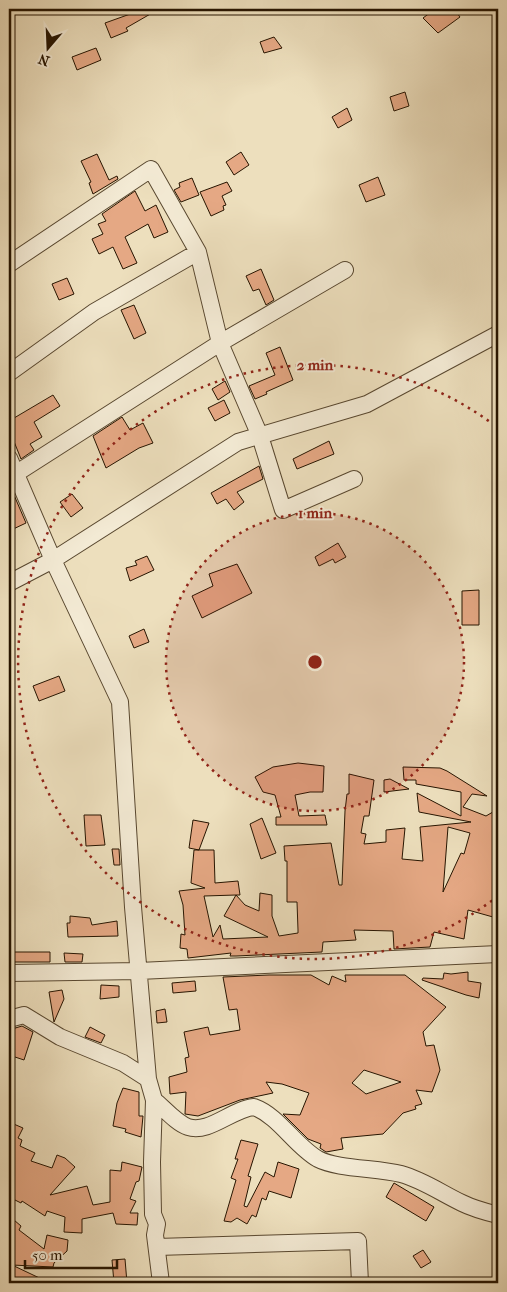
<svg xmlns="http://www.w3.org/2000/svg" width="507" height="1292" viewBox="0 0 507 1292" font-family="'IM FELL French Canon',serif">
  <style>
    .building { fill: #e5a884; stroke: #261400; fill-rule: evenodd }
    .lines { fill: none; stroke-linecap: round; stroke-linejoin: round }
    .minor-casing { stroke: #58472f; stroke-width: 18 }
    .minor { stroke: #f3ead4; stroke-width: 16 }
    .ring { fill: none; stroke: #8f2418; stroke-width: 2.5; stroke-dasharray: 2.5 5 }
    .centre { fill: #8f2418; stroke: #f3ead4; stroke-width: 2.5 }
    .ring-label { font-size: 15px; text-anchor: middle; font-weight: bold; fill: #8f2418; stroke: #f3ead4; stroke-width: 4; stroke-linejoin: round; paint-order: stroke }
  </style>
  <rect width="100%" height="100%" fill="#eddfbd"/>
  <filter id="stains"><feTurbulence type="fractalNoise" baseFrequency=".004" numOctaves="4"/><feColorMatrix values="0 0 0 0 .2 0 0 0 0 .09 0 0 0 0 .02 0 0 0 .5 -.17"/></filter>
  <radialGradient id="worn" r=".72"><stop offset=".6" stop-color="#630" stop-opacity="0"/><stop offset="1" stop-color="#630" stop-opacity=".3"/></radialGradient>
  <path class="building" d="M131 9H159L126 28 128 31 111 38 105 23 133 13Z
    M435 9H454L460 17 438 33 423 18Z
    M274 37 282 48 264 53 260 42Z
    M96 48 101 60 77 70 72 57Z
    M405 92 409 106 394 111 390 97Z
    M347 108 352 120 338 128 332 117Z
    M241 152 249 165 234 175 226 162Z
    M97 154 109 180 117 176 118 179 93 194 89 183 91 182 81 161Z
    M378 177 385 195 366 202 359 185Z
    M192 178 199 195 181 202 174 190 180 187 179 183Z
    M227 182 232 191 222 196 226 205 223 206 224 210 211 216 200 192Z
    M135 191 145 211 156 205 168 232 154 238 148 224 125 237 137 263 123 269 113 247 99 254 92 239 103 234 98 224 106 221 102 214Z
    M261 269 274 300 266 305 259 289 253 291 246 276Z
    M67 278 74 294 59 300 52 284Z
    M134 305 146 333 134 339 121 310Z
    M280 347 293 380 266 392 267 394 255 399 249 386 275 375 266 353Z
    M225 381 230 392 218 400 212 389Z
    M53 395 60 406 34 422 42 437 30 444 34 450 21 459 9 429V421Z
    M224 400 230 413 215 421 208 408Z
    M122 417 130 430 143 423 153 443 139 448 106 468 93 436Z
    M329 441 334 454 297 469 293 459Z
    M259 466 263 479 237 492 244 502 234 510 226 499 217 504 211 493Z
    M9 488H11L26 523 9 531V512L13 510 9 500Z
    M72 494 83 508 71 517 60 502Z
    M338 543 346 557 335 563 333 559 319 566 315 557Z
    M147 556 154 570 130 581 126 568 137 565 135 561Z
    M237 564 252 593 202 618 192 596 213 586 209 574Z
    M479 590V625H462V591Z
    M144 629 149 642 134 648 129 636Z
    M59 676 65 691 39 701 33 686Z
    M298 763 324 766 323 792H310L295 795 299 816 325 815 327 825H276V817H281L275 795 263 792 255 777 273 767Z
    M403 767 440 768 447 771 487 796 472 794 463 807 486 816 498 809V869L494 880 498 881V896L493 917 468 910 464 939 434 932 430 947 394 949 393 931 354 930 356 940 323 942 322 952 236 956H230L231 953 188 958 187 949 180 948 181 934 185 935 183 905 179 891 205 888 191 883 194 850H214L215 883 238 881 240 895H236L245 905 259 911 260 893 272 895V916L279 936 298 933V930L297 902H287V861H285L284 846 331 843 339 885H342L345 811 347 794H349V774L374 780 369 816H364L361 833 366 834 364 844 386 842V830L405 828 402 859 423 861 420 827 471 822 419 812 417 793 461 816V792L416 784V780H404ZM448 827 470 833 464 854 461 853 443 892ZM236 895 224 916 268 937 223 939 220 925 213 937 204 896Z
    M390 779 409 789 384 792V780Z
    M84 815H101L105 845 86 846Z
    M262 818 276 853 261 859 250 824Z
    M193 820 209 823 199 850 189 848Z
    M112 849H119L120 865H114Z
    M70 916 90 918 92 925 117 921 118 936 68 937 67 923H70Z
    M9 952H50V962H9Z
    M64 953 83 954 82 962H65Z
    M468 972V981L481 983 479 998 466 995 422 980 423 978 443 979 444 973 451 974Z
    M269 975H311L329 985 332 976 346 982 345 975H405L446 1007 423 1032 426 1046 434 1045 440 1070 432 1092 416 1090 422 1104 415 1106 416 1109 403 1113 383 1134 341 1138 343 1149 326 1152 320 1148 321 1144 308 1139 283 1114 300 1115 309 1093 282 1084 266 1082 273 1093 240 1100 198 1116 185 1114 186 1092 170 1094 169 1077 187 1072 185 1058 189 1057 184 1032 208 1027 210 1035 240 1030 237 1009 229 1010 223 977ZM364 1070 401 1082 366 1094 352 1083Z
    M195 981 196 991 173 993 172 983Z
    M101 985 119 986V997L100 999Z
    M62 990 64 999 54 1022 49 992Z
    M165 1009 167 1022 157 1023 156 1011Z
    M22 1026 33 1032 24 1060 9 1055V1038L12 1029Z
    M90 1027 105 1035 101 1043 85 1037Z
    M123 1088 139 1092V1116H143L141 1137 125 1132 126 1129 113 1126 117 1103Z
    M9 1122 23 1128 18 1138 22 1140 20 1146 35 1153 31 1161 52 1168 57 1155 65 1158 75 1167 50 1195 87 1186 93 1205 110 1202V1170L121 1171 122 1162 142 1167 139 1181 136 1182 130 1199 136 1201 130 1213H138L137 1225 116 1224 113 1213 82 1219V1233L64 1232 65 1217 47 1211 45 1216 22 1201 21 1203 9 1197Z
    M241 1140 258 1144 248 1176 251 1177 244 1206 247 1207 265 1172 274 1177 278 1162 299 1169 291 1198 269 1191 266 1200 262 1198 256 1217 252 1215 247 1224 237 1218 231 1222 224 1221 236 1180 231 1178 238 1159H235Z
    M394 1183 434 1207 426 1221 386 1197Z
    M14 1220 21 1226 19 1230 44 1249 47 1235 68 1240 67 1251 54 1263 53 1267 12 1265 50 1283H9V1222L11 1224Z
    M423 1250 431 1262 421 1268 413 1256Z
    M125 1259 127 1283H114L112 1260Z"/>
  <g class="lines">
    <defs>
      <path id="minor" d="M9 264 151 169 198 252 220 343 260 436 283 510 354 479
        M9 373 94 312 198 252
        M9 458 53 560 9 583
        M9 478 220 343 345 270
        M9 973 139 971 498 954
        M9 1019 24 1015 60 1037 123 1063 148 1079 154 1100 152 1162 153 1214 157 1224 155 1235 161 1283
        M148 1079 133 907 120 702 53 560 238 442 367 404 498 334
        M154 1100C164 1108 176 1123 188 1127 209 1134 232 1109 254 1107 279 1116 295 1146 318 1159 337 1169 378 1168 401 1174 423 1180 441 1193 462 1203 474 1209 486 1212 498 1215
        M157 1247 358 1241 360 1283"/>
    </defs>
    <use href="#minor" class="minor-casing"/>
    <use href="#minor" class="minor"/>
  </g>
  <circle cx="315" cy="662" r="149" fill="#8f2418" fill-opacity=".12"/>
  <g class="ring">
    <circle cx="315" cy="662" r="149"/>
    <path d="M498 896A297 297 0 1 1 498 428"/>
  </g>
  <circle cx="315" cy="662" r="8" class="centre"/>
  <g class="ring-label">
    <text x="315" y="370">2 min</text>
    <text x="315" y="518">1 min</text>
  </g>
  <rect width="507" height="1292" fill="none" stroke="#eddfbd" stroke-width="30"/>
  <rect x="10" y="10" width="487" height="1272" fill="none" stroke="#261400" stroke-width="2.5"/>
  <rect x="15" y="15" width="477" height="1262" fill="none" stroke="#261400"/>
  <g transform="translate(48 48) rotate(199)" stroke="#f3ead4" stroke-width="4" paint-order="stroke">
  <path d="M0-4L9 19L0 12L-9 19Z" fill="#261400"/>
  <text y="-8" font-size="14" font-weight="bold" text-anchor="middle" fill="#261400">N</text>
  </g>
  <path d="M25 1260v8h92v-8" fill="none" stroke="#261400" stroke-width="2.5"/>
  <text x="32" y="1260" font-size="15" fill="#261400" stroke="#f3ead4" stroke-width="4" paint-order="stroke">50 m</text>
  <rect width="100%" height="100%" filter="url(#stains)"/>
  <rect width="100%" height="100%" fill="url(#worn)"/>
</svg>
